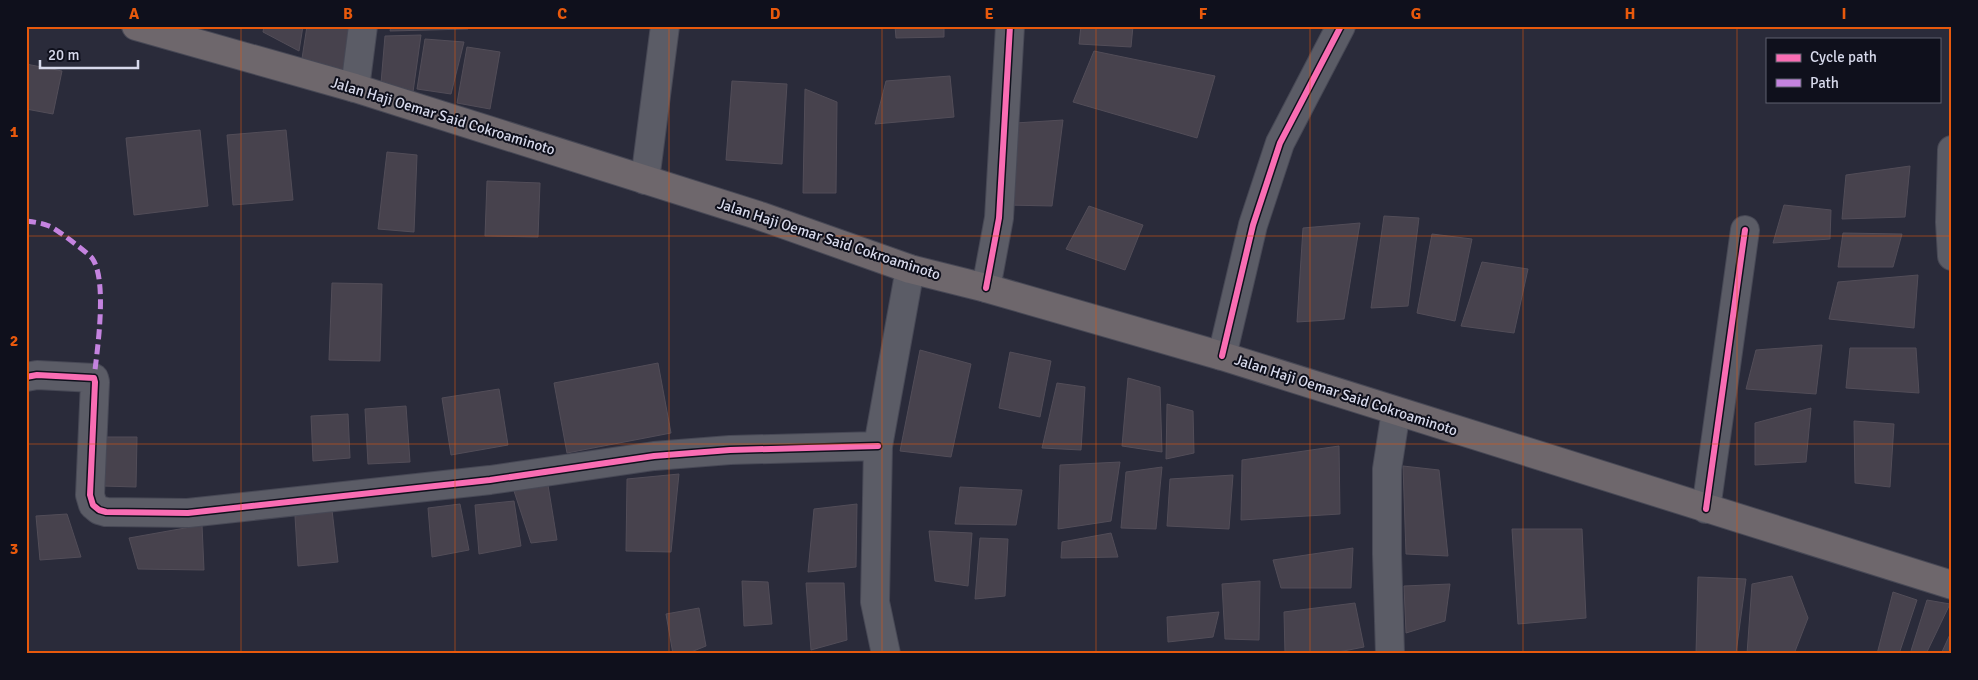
<svg xmlns="http://www.w3.org/2000/svg" width="1978" height="680" viewBox="0 0 1978 680" font-family="Signika,sans-serif">
  <style>
    .building { fill: #47424d; stroke: #524d58 }
    .lines { fill: none; stroke-linecap: round; stroke-linejoin: round }
    .minor-casing { stroke: #474855; stroke-width: 30 }
    .highway-casing { stroke: #474855; stroke-width: 30 }
    .minor { stroke: #5b5c66; stroke-width: 28 }
    .highway { stroke: #6e676c; stroke-width: 28 }
    .quiet { stroke: #c483df; stroke-width: 5; stroke-dasharray: 10 5; stroke-linecap: butt }
    .cycleway-casing { stroke: #0f101c; stroke-width: 9 }
    .cycleway { stroke: #f96db3; stroke-width: 6 }
    .grid { fill: none; stroke: #e8590c; stroke-width: 1; stroke-opacity: 0.55 }
    .labels { text-anchor: middle; dominant-baseline: central; stroke-width: 4; stroke-linejoin: round; paint-order: stroke }
    .street-label { font-size: 15px; fill: #d7d9eb; stroke: #0f101c }
    .neatline { fill: none; stroke: #e8590c; stroke-width: 2 }
    .grid-label { font-size: 16px; text-anchor: middle; font-weight: bold; fill: #e8590c }
  </style>
  <rect width="100%" height="100%" fill="#2a2b3a"/>
  <path class="building" d="M264 26H303L299 51 263 32Z
    M307 26H356L346 73 301 65Z
    M391 26H468V29L390 31Z
    M895 26H944V37L896 38Z
    M1081 26H1133L1131 47 1079 44Z
    M421 35 413 92 381 83 385 36Z
    M425 39 464 42 451 94 417 89Z
    M467 47 500 52 490 109 457 103Z
    M1094 51 1215 76 1197 138 1073 102Z
    M26 64 62 71 53 114 26 109Z
    M950 76 954 117 875 124 886 81Z
    M732 81 787 84 782 164 726 160Z
    M805 89 837 102 836 193H803Z
    M1063 120 1052 206 1006 205 1015 123Z
    M200 130 208 206 134 215 126 138Z
    M286 130 293 200 233 205 227 135Z
    M387 152 417 155 414 232 378 229Z
    M1910 166 1905 217 1842 219 1846 175Z
    M487 181 540 183 538 237 485 236Z
    M1784 205 1831 210 1830 239 1773 243Z
    M1089 206 1143 225 1125 270 1066 249Z
    M1384 216 1419 218 1408 306 1371 308Z
    M1360 223 1344 319 1297 322 1303 228Z
    M1843 233 1902 234 1893 267H1838Z
    M1432 234 1472 239 1455 321 1417 313Z
    M1482 262 1528 269 1514 333 1461 326Z
    M1918 275 1914 328 1829 319 1838 282Z
    M332 283 382 284 380 361 329 360Z
    M1822 345 1816 394 1746 389 1756 350Z
    M1850 348H1916L1919 393 1846 388Z
    M920 350 971 364 951 457 900 451Z
    M1010 352 1051 361 1040 417 999 408Z
    M658 363 671 433 567 453 554 383Z
    M1128 378 1160 387 1162 452 1122 446Z
    M1057 383 1085 387 1081 450 1042 448Z
    M499 389 508 445 451 455 442 398Z
    M1167 404 1193 411 1194 453 1166 459Z
    M406 406 410 462 368 464 365 409Z
    M1811 408 1806 462 1755 465V423Z
    M348 414 350 458 313 461 311 416Z
    M1854 421 1894 424 1890 487 1855 483Z
    M102 437H137L136 487 103 486Z
    M1339 446 1340 514 1241 520 1242 460Z
    M1120 462 1111 521 1058 529 1060 465Z
    M1403 466 1439 470 1448 556 1406 554Z
    M1162 467 1156 529 1121 528 1126 472Z
    M679 474 671 552 626 551 627 479Z
    M1233 475 1229 529 1167 526 1170 479Z
    M548 485 557 540 531 543 514 491Z
    M960 487 1022 490 1016 525 955 524Z
    M514 501 521 546 479 554 475 505Z
    M460 504 469 550 432 557 428 508Z
    M857 504 856 567 808 572 814 509Z
    M332 510 338 562 298 566 295 516Z
    M67 514 81 557 40 560 36 516Z
    M202 525 204 570 138 569 129 538Z
    M1512 529H1582L1586 618 1518 624Z
    M929 531 972 533 968 586 935 581Z
    M1111 533 1118 557 1061 558 1062 542Z
    M980 538 1008 539 1005 596 975 599Z
    M1353 548 1351 588H1281L1273 560Z
    M1792 576 1808 618 1794 654H1747L1752 584Z
    M1698 577 1746 579 1736 653 1696 654Z
    M742 581 768 582 772 624 744 626Z
    M1260 581 1259 640 1225 639 1222 584Z
    M806 583H844L847 640 811 650Z
    M1450 584 1445 621 1406 633 1404 586Z
    M1893 592 1917 600 1899 654H1877Z
    M1927 600 1950 604 1926 654H1910Z
    M1355 603 1364 647 1328 654H1285L1284 612Z
    M699 608 706 646 686 654H673L666 614Z
    M1219 612 1213 637 1168 642 1167 617Z
    M1952 630V654H1941Z"/>
  <g class="lines">
    <defs>
      <path id="minor" d="M355 88 363 26
        M1952 150 1950 222 1952 256
        M645 180 665 26
        M986 288 999 218 1010 26
        M1222 356 1253 225 1280 143 1341 26
        M26 377 37 375 94 378 95 382 90 495 93 505 99 510 106 512 188 513 490 480 654 456 730 450 878 446
        M1706 509 1745 230
        M886 654 875 602 878 446 910 269
        M1390 654 1387 554V469L1396 411"/>
      <path id="highway" d="M136 26 355 88 760 216 910 269 986 288 1222 356 1952 585"/>
    </defs>
    <use href="#minor" class="minor-casing"/>
    <use href="#highway" class="highway-casing"/>
    <use href="#minor" class="minor"/>
    <use href="#highway" class="highway"/>
    <path class="quiet" d="M26 221C34 222 42 223 49 226 54 227 89 254 92 258 108 280 97 352 94 378"/>
    <defs>
      <path id="cycleway" d="M986 288 999 218 1010 26
        M1222 356 1253 225 1280 143 1341 26
        M26 377 37 375 94 378 95 382 90 495 93 505 99 510 106 512 188 513 490 480 654 456 730 450 878 446
        M1706 509 1745 230"/>
    </defs>
    <use href="#cycleway" class="cycleway-casing"/>
    <use href="#cycleway" class="cycleway"/>
  </g>
  <path class="grid" d="M241 26V654M455 26V654M669 26V654M882 26V654M1096 26V654M1310 26V654M1523 26V654M1737 26V654M26 236H1952M26 444H1952"/>
  <g class="labels">
    <g class="street-label">
      <text transform="translate(443 116) rotate(17)">Jalan Haji Oemar Said Cokroaminoto</text>
      <text transform="translate(829 239) rotate(18)">Jalan Haji Oemar Said Cokroaminoto</text>
      <text transform="translate(1346 395) rotate(18)">Jalan Haji Oemar Said Cokroaminoto</text>
    </g>
  </g>
  <rect width="1978" height="680" fill="none" stroke="#0f101c" stroke-width="55"/>
  <rect x="1766" y="38" width="175" height="65" fill="#0f101c" stroke="#5f606f"/>
  <rect x="1776" y="54" width="25" height="8" fill="#f96db3" stroke="#5f606f"/>
  <text x="1810" y="62" font-size="15" fill="#d7d9eb">Cycle path</text>
  <rect x="1776" y="79" width="25" height="8" fill="#c483df" stroke="#5f606f"/>
  <text x="1810" y="88" font-size="15" fill="#d7d9eb">Path</text>
  <path d="M40 60v8h98v-8" fill="none" stroke="#d7d9eb" stroke-width="2.5"/>
  <text x="48" y="60" font-size="15" fill="#d7d9eb" stroke="#0f101c" stroke-width="4" paint-order="stroke">20 m</text>
  <rect x="28" y="28" width="1922" height="624" class="neatline"/>
  <g class="grid-label">
    <text x="134" y="19">A</text>
    <text x="348" y="19">B</text>
    <text x="562" y="19">C</text>
    <text x="775" y="19">D</text>
    <text x="989" y="19">E</text>
    <text x="1203" y="19">F</text>
    <text x="1416" y="19">G</text>
    <text x="1630" y="19">H</text>
    <text x="1844" y="19">I</text>
    <text x="14" y="137">1</text>
    <text x="14" y="346">2</text>
    <text x="14" y="554">3</text>
  </g>
</svg>
